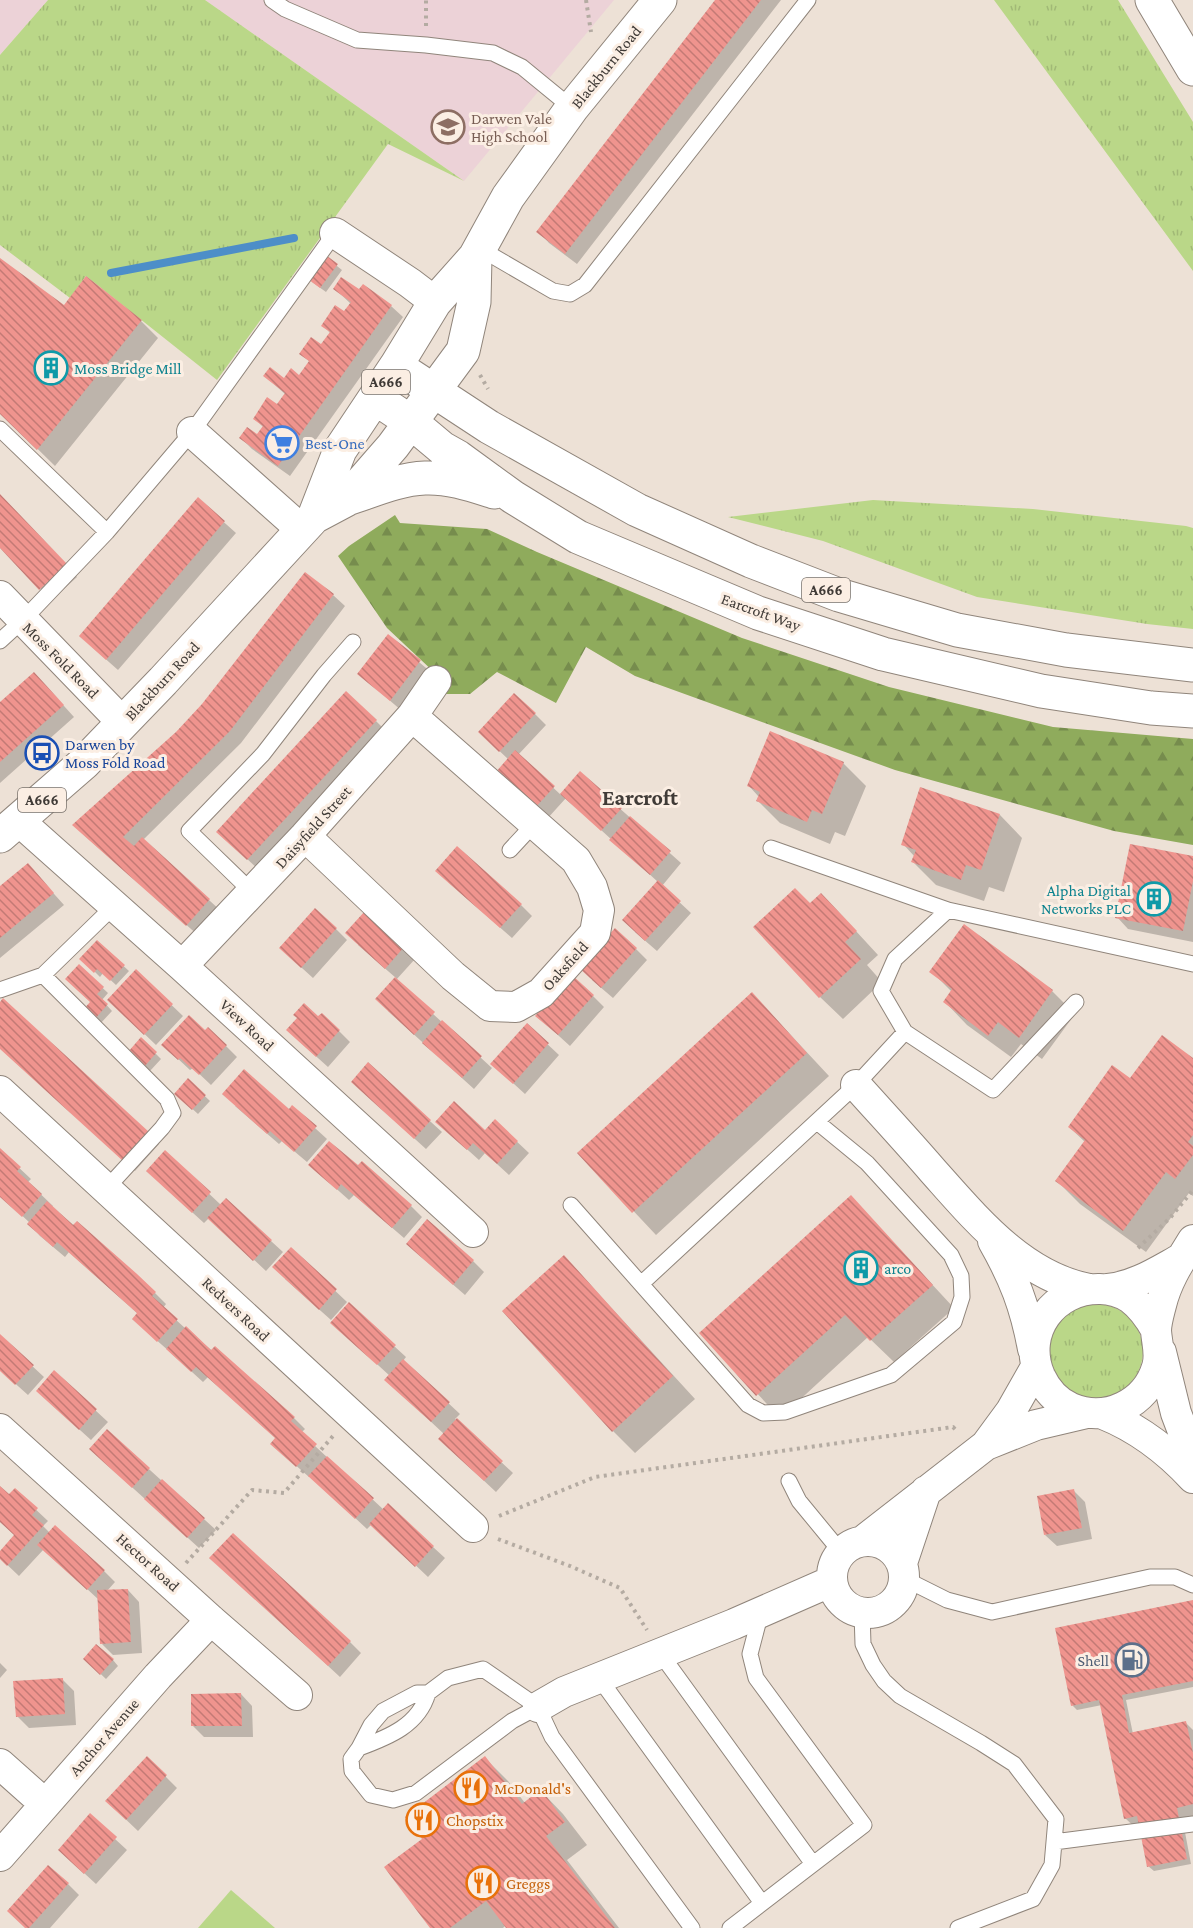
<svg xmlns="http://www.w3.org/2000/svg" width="1193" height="1928" viewBox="0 0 1193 1928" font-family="'Crimson Pro',serif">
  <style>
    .education { fill: #ecd2d7 }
    .grass { fill: url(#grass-tufts) }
    .forest { fill: url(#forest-firs) }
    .park { fill: #bad788 }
    .shadow { fill: #0003 }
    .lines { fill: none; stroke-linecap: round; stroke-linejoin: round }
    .stream { stroke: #4d8ec8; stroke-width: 8 }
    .building { fill: url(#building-back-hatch) }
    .lane-casing { stroke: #90857b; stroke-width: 17 }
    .street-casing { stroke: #90857b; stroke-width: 32 }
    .highway-casing { stroke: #90857b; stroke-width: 35 }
    .path { stroke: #b4aba2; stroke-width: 4; stroke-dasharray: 3 4.5; stroke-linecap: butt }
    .lane { stroke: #fff; stroke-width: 15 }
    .street { stroke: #fff; stroke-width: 30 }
    .highway { stroke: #fff; stroke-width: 33 }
    .labels { text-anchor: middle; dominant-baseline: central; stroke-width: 6; stroke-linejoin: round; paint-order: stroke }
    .shield { fill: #fbeee3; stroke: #78716b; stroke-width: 1.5 }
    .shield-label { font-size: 15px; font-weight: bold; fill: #403b37 }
    .street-label { font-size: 16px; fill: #403b37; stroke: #fbeee3 }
    .education-label { font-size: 16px; fill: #785e54; stroke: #fbeee3; text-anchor: start }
    .culture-label { font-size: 16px; fill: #0d838f; stroke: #fbeee3; text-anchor: start }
    .shop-label { font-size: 16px; fill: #366cbe; stroke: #fbeee3; text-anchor: start }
    .transit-label { font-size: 16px; fill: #164399; stroke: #fbeee3; text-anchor: start }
    .service-label { font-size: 16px; fill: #4e5e75; stroke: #fbeee3; text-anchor: end }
    .food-label { font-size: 16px; fill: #c56008; stroke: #fbeee3; text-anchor: start }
    .district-label { font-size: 22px; font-weight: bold; fill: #403b37; stroke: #fbeee3 }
  </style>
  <defs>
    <pattern id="grass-tufts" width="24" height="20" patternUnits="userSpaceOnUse" patternTransform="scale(1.5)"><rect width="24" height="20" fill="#bad788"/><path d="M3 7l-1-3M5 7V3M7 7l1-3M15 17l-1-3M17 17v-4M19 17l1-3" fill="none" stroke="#a1b976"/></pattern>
    <pattern id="forest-firs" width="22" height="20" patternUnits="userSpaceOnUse" patternTransform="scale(1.5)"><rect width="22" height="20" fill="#8fab5c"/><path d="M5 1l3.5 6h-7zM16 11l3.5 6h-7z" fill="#768c4d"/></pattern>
    <pattern id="building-back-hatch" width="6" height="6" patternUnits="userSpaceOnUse" patternTransform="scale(1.5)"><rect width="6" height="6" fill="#ef948e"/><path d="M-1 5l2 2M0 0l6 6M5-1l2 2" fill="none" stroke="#c37a75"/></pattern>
  </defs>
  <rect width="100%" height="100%" fill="#ede1d6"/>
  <path class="education" d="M0 0H48L0 55Z
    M205 0H614L464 181Z"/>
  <path class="grass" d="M48 0H205L464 181 388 144 217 380 86 276 70 298 0 245V55Z
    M994 0H1118L1193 122V271Z
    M873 500 1033 509 1186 526 1193 528V629L1147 624 977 597 823 541 728 517Z
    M1049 1351a47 47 0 1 1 94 0a47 47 0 1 1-94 0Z"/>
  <path class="forest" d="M395 515 400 523 487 529 537 552 742 638 889 687 1053 727 1193 739V845L1114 831 895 770 635 676 586 647 556 703 497 672 470 694H441L436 674 387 628 338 556 349 546Z"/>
  <path class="park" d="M231 1890 275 1928H198Z"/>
  <path class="shadow" d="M717 0H781L577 264 549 243 538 231Z
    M323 255 342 270 326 292 312 282Z
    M0 260 64 308 141 321 158 338 55 466 0 412Z
    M335 289 360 292 391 306 403 317 290 476 252 449 241 438 257 436 263 427 255 419 277 407 286 395 265 376 284 380 299 377 310 362 301 354 322 346 330 333 323 325 344 313 351 304Z
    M0 495 77 577 52 600 0 546Z
    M198 499 236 533 118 670 92 647Z
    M333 595 345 606 241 743 143 840 221 911 199 936 85 836Z
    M388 636 432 673 402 711 359 674Z
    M45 685 74 717 0 783V704Z
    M535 714 546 725 518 755 561 795 580 773 681 863 662 886 691 913 657 951 635 932 658 882 566 798 547 819 508 784 509 760 491 743Z
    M376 721 387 732 260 871 230 843Z
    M843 763 866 786 845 836 835 832 830 844 780 823 758 801 759 797 749 786Z
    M1000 815 1022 838 1004 892 989 887 984 901 936 885 913 862 915 857 903 844Z
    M1193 858V942L1128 929 1117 917Z
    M28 865 64 905 0 958V888Z
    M448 882 521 905 532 916 512 938Z
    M810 905 843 917 878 955 867 965 882 982 843 1019 820 997Z
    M365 913 415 959 396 980 492 1068 474 1089 388 1011 396 978 358 945Z
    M964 927 1052 991 1075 1014 1042 1059 1021 1044 1011 1057 967 1025 945 1002 952 992 931 971Z
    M336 929 347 940 313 978 292 959Z
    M97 942 129 971 116 985 103 973 100 977 82 959Z
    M636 949 647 960 613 998 592 980Z
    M79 966 108 993 102 1000 112 1011 100 1024 85 1010 92 1002Z
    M136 971 183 1016 156 1045 109 1000Z
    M593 996 604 1007 570 1046 549 1027Z
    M0 1004 159 1144 135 1171 0 1048Z
    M774 1017 829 1076 656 1235 579 1153Z
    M319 1019 339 1031 350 1042 328 1067 299 1041Z
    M527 1025 559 1055 525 1094 504 1075Z
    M205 1032 226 1046 237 1057 211 1085 193 1068 190 1070 175 1056Z
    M141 1039 161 1059 150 1071 130 1052Z
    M1193 1060V1196L1189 1193 1146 1252 1080 1204 1057 1181 1085 1142 1069 1127 1130 1081Z
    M368 1065 442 1132 426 1149 364 1093Z
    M188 1080 210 1101 198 1114 176 1094Z
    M235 1106 289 1111 292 1107 327 1139 307 1162 282 1141 279 1144Z
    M495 1121 529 1153 509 1175 485 1153 479 1160 449 1133 485 1132Z
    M0 1150 31 1179 28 1182 53 1206 52 1207 155 1293 166 1304 163 1308 186 1329 294 1418 305 1429 301 1433 384 1510 388 1506 433 1547 445 1558 428 1577 372 1524 367 1529 310 1476 309 1477 284 1455 277 1439 208 1377 203 1382 170 1352 145 1330 138 1314 69 1252 65 1257 40 1236 30 1223 0 1195Z
    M165 1152 221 1205 226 1200 283 1252 266 1271 209 1218 204 1223 159 1182Z
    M358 1168 411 1206 422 1217 404 1238 354 1195 349 1200 322 1176Z
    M851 1197 954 1308 894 1362 868 1337 780 1418 701 1333Z
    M291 1249 347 1302 331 1320 285 1279Z
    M419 1255 473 1261 484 1272 465 1295Z
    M586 1280 695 1399 635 1453 613 1431Z
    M344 1334 394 1346 406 1357 403 1361 460 1414 455 1419 513 1473 496 1492 451 1450 444 1434 398 1391 390 1376Z
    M0 1336 44 1377 28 1395 0 1370Z
    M54 1372 108 1422 91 1440 49 1402Z
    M107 1431 216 1530 199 1548 102 1460Z
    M0 1487 9 1496 15 1490 48 1521 43 1526 50 1533 104 1571 115 1582 107 1591 128 1590 139 1602 142 1653 113 1655 102 1644 99 1600 44 1549 19 1576 0 1558V1553L16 1536 0 1522Z
    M1074 1491 1085 1502 1092 1539 1057 1546 1045 1535Z
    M223 1569 350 1642 361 1653 340 1677Z
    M1193 1602V1687L1126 1700 1133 1734 1186 1723 1193 1730V1825L1184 1827 1191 1864 1154 1871 1148 1866 1142 1834 1125 1818 1102 1705 1077 1710 1072 1705Z
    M85 1659 113 1660 118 1666 106 1679Z
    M0 1663 7 1670 0 1678Z
    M62 1679 74 1691 76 1725 29 1728 17 1716Z
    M241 1694 252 1706 253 1737H204L193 1726Z
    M147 1758 177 1788 138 1831 118 1812Z
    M485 1758 508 1781 525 1803 541 1791 563 1814 587 1845 567 1860 619 1928H508L506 1925 503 1928H432L424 1839Z
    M90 1816 127 1850 96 1884 71 1861Z
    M68 1884 79 1895 50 1928H26Z"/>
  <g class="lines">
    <path class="stream" d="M111 273 294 238"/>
  </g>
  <path class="building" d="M715 0H761L565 254 536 232Z
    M323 253 338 264 320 288 305 277Z
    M0 258 64 305 86 276 142 320 37 450 0 414Z
    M341 277 359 289 363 284 392 305 278 466 239 438 247 427 257 434 263 426 253 419 267 397 277 404 285 393 263 376 270 367 284 378 291 368 299 375 309 361 299 354 311 337 321 344 330 332 321 326 335 305 344 311 351 302 333 289Z
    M0 494 67 564 39 590 0 548Z
    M198 497 225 521 106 660 79 636Z
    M305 572 334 594 230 731 123 837 134 846 142 837 210 899 186 926 72 825 176 732 202 704Z
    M388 634 421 660 390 701 357 674Z
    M34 672 64 705 0 762V702Z
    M346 691 377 720 247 860 216 832Z
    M514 693 536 713 499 752 478 732Z
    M770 731 844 762 822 814 812 810 807 822 756 801 760 792 747 786Z
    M515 750 555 786 534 809 495 773Z
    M580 771 622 808 601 831 560 794Z
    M920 787 1000 814 981 870 966 865 961 880 911 862 916 850 901 845Z
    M630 816 671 851 650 875 609 840Z
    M1130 844 1193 856V881L1183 931 1115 918Z
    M457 846 522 904 500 928 435 871Z
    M28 863 54 893 0 938V886Z
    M658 880 681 901 645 941 622 920Z
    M795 888 810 903 821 893 857 931 845 942 861 959 819 998 753 927Z
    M315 908 337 928 301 968 279 948Z
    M365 911 405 946 385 969 345 933Z
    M964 924 1053 990 1019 1038 998 1022 988 1036 943 1002 952 989 929 972Z
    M615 928 637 948 601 988 579 968Z
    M97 940 125 965 110 981 97 969 94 973 79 959Z
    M79 964 104 987 97 994 108 1004 94 1020 83 1010 90 1002 65 979Z
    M136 969 173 1004 144 1035 107 1000Z
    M572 975 594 995 558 1035 535 1016Z
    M395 977 435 1012 414 1035 375 999Z
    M752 992 807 1053 632 1213 577 1153Z
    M3 998 149 1132 123 1161 0 1049V1002Z
    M304 1003 318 1016 322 1013 340 1030 316 1057 286 1030 297 1018 293 1015Z
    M189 1015 205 1030 208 1027 227 1045 199 1075 180 1058 178 1060 161 1045Z
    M442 1020 482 1056 462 1078 422 1043Z
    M527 1023 549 1043 513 1084 490 1064Z
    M1162 1035 1193 1058V1135L1188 1142 1193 1146V1155L1175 1179 1166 1172 1123 1231 1055 1181 1085 1140 1068 1127 1112 1065 1130 1078Z
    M141 1037 157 1052 144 1067 128 1052Z
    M368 1062 431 1120 414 1139 351 1082Z
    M244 1069 289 1109 292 1105 317 1126 294 1152 270 1131 267 1134 222 1094Z
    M188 1078 206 1095 192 1110 174 1094Z
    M454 1101 485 1130 495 1119 518 1141 497 1164 473 1143 467 1150 435 1122Z
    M329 1141 358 1165 362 1161 412 1205 392 1228 341 1184 337 1190 308 1165Z
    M0 1148 21 1167 17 1171 42 1194 22 1217 0 1197Z
    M165 1150 211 1192 192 1213 146 1171Z
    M851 1195 933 1285 870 1341 845 1315 756 1396 699 1333Z
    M226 1198 272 1240 253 1261 207 1218Z
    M47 1201 73 1225 77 1221 137 1274 156 1292 152 1296 178 1319 157 1342 132 1319 137 1313 57 1242 53 1247 27 1224Z
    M427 1219 474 1260 453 1285 406 1244Z
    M291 1247 337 1289 319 1310 272 1267Z
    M564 1255 673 1376 612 1432 502 1311Z
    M349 1302 396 1345 377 1365 330 1323Z
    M186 1326 211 1350 215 1346 295 1417 291 1421 317 1444 296 1467 270 1444 275 1438 196 1367 191 1372 166 1349Z
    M0 1334 34 1365 15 1385 0 1371Z
    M403 1359 450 1402 431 1422 384 1380Z
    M54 1370 97 1409 79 1430 36 1391Z
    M457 1418 503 1461 484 1481 438 1439Z
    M107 1429 150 1468 132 1488 89 1449Z
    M327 1456 374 1498 355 1519 308 1476Z
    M162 1479 205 1518 187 1538 144 1499Z
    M0 1486 9 1494 15 1488 38 1508 32 1515 44 1525 7 1566 0 1559V1551L14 1535 0 1522Z
    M1074 1489 1082 1528 1044 1535 1037 1496Z
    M388 1503 434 1546 415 1567 369 1524Z
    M55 1525 105 1570 87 1590 37 1545Z
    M233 1533 351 1641 328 1666 209 1558Z
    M128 1589 131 1642 100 1644 97 1590Z
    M1193 1600V1681L1122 1695 1129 1733 1186 1721 1193 1753V1804L1177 1808 1187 1859 1147 1867 1137 1816 1124 1819 1099 1700 1071 1706 1055 1628Z
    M96 1644 114 1659 100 1675 83 1659Z
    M63 1678 65 1714 16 1717 13 1681Z
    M241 1693 242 1726H191V1694Z
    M147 1756 167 1775 126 1820 105 1801Z
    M485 1756 522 1804 541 1789 565 1822 546 1836 615 1928H506L486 1901 450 1928H430L384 1867 422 1839 405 1817Z
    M90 1813 117 1837 84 1874 58 1850Z
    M48 1865 69 1883 29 1928H25L7 1911Z"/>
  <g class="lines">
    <defs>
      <path id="lane" d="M272 0 285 9 357 40 426 45 493 53 522 67 572 108
        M479 248 553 291 570 294 585 285 808 0
        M0 429 107 532
        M0 641 23 620 107 532 192 432 335 233
        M771 848 948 910
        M510 850 535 823
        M252 892 189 831 263 754 324 675 353 642
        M43 975 167 1099 173 1113 162 1128 106 1189
        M0 990 43 975 114 906
        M905 1032 881 991 895 959 948 910 1193 964
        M571 1205 748 1405 763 1413 785 1412 891 1375 954 1322 962 1297 961 1276 951 1255 867 1163 817 1122
        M641 1284 856 1085 905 1032 993 1090 1076 1002
        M789 1481 799 1501 841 1552
        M905 1579 947 1600 992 1612 1150 1577H1175L1193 1585
        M862 1613 863 1644 873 1665 884 1681 900 1696 981 1743 1014 1764 1056 1819 1052 1865 1033 1899 958 1928
        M660 1653 813 1864
        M483 1669 538 1707 512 1721 416 1793 393 1800 371 1795 352 1771 351 1759 359 1748 371 1725 383 1711 417 1693H428L448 1678Z
        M599 1678 762 1903
        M538 1707 552 1737 692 1928
        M359 1748C389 1737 419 1725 428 1693
        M1054 1842 1193 1824
        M730 1928 864 1825 756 1678 750 1654 761 1612"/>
      <path id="street" d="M335 233 410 283 435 302
        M192 432 302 530
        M0 596 123 723
        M18 820 182 966 473 1232
        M305 836 453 976 490 1006 516 1007 541 993 595 933 599 910 592 887 576 860 412 716
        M182 966 305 836 412 716 436 681
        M856 1085C882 1114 908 1142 933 1171 976 1219 1022 1276 1089 1289
        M0 1091 473 1527
        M993 1241C1014 1278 1025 1306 1033 1349
        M1108 1289C1136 1286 1158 1271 1182 1258
        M1156 1330C1149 1317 1142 1307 1130 1298 1122 1293 1110 1289 1100 1289 1054 1288 1021 1332 1040 1376 1046 1389 1057 1402 1071 1408 1106 1423 1146 1404 1157 1367 1161 1355 1157 1344 1156 1331 1156 1323 1159 1313 1161 1305 1167 1280 1180 1261 1193 1240
        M1161 1352 1176 1413 1193 1458
        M1103 1414C1138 1428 1167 1450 1193 1478
        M0 1429 211 1620 297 1695
        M986 1445 1011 1411 1036 1367
        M864 1540 986 1445 1036 1425 1087 1413
        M832 1577a36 36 0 1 1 72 0a36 36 0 1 1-72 0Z
        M902 1563 926 1491
        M538 1707 564 1692 734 1624 832 1581
        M0 1764 45 1804
        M0 1856 158 1676 211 1620"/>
      <path id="highway" d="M1152 0 1193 69
        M396 366 489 427 637 510 751 561 839 595 957 630 1066 650 1193 665
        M375 398 411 422 442 448 458 457 513 497 578 537 758 613 883 654 1041 691 1151 708 1193 711
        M347 499C372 491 398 479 425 478 449 477 472 485 494 492
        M314 517 340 450 396 366 435 302 475 257 508 197 572 108 660 0
        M0 836 84 763 163 681 302 530 314 517 346 500 393 446 463 351 474 302 475 257"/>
    </defs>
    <use href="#lane" class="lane-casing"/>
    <use href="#street" class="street-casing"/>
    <use href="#highway" class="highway-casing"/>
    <path class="path" d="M586 0 591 32
      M426 26V0
      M480 375 488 389
      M1138 1248 1170 1218 1193 1190
      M499 1516 595 1477 953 1427 958 1432
      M498 1539 570 1566 620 1588 647 1630
      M186 1563 252 1490 284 1493 333 1436"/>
    <use href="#lane" class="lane"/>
    <use href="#street" class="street"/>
    <use href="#highway" class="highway"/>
  </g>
  <defs>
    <symbol id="school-ring" viewBox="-11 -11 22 22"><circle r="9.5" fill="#fbeee3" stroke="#8d6e63" stroke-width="1.5"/><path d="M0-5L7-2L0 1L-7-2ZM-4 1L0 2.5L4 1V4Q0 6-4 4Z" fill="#8d6e63"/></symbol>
    <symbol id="building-ring" viewBox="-11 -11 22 22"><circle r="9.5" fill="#fbeee3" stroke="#0f9aa8" stroke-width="1.5"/><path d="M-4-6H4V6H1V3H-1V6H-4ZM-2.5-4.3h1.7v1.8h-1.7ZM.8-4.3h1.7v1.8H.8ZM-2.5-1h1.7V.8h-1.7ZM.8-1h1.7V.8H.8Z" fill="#0f9aa8"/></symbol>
    <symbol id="supermarket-ring" viewBox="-11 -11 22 22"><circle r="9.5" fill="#fbeee3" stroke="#3f7fe0" stroke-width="1.5"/><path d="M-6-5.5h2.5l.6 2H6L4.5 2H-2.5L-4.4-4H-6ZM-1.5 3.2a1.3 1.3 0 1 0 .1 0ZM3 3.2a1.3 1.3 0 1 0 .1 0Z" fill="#3f7fe0"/></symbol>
    <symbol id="bus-ring" viewBox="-11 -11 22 22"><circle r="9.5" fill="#fbeee3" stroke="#1a4fb4" stroke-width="1.5"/><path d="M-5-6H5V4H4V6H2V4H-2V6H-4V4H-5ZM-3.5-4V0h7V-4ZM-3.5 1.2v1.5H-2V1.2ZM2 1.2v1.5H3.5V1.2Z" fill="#1a4fb4"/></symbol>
    <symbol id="fuel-ring" viewBox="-11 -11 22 22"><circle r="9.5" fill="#fbeee3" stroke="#5c6f8a" stroke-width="1.5"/><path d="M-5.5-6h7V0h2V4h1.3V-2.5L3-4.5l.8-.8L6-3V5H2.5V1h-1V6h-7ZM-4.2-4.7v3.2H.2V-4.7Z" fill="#5c6f8a"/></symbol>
    <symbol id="restaurant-ring" viewBox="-11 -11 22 22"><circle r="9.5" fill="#fbeee3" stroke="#e8710a" stroke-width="1.5"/><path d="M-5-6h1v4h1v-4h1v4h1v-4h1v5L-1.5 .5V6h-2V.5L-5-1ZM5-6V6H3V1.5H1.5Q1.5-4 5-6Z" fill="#e8710a"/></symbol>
  </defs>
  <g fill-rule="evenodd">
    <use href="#school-ring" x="429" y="108" width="38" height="38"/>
    <use href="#building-ring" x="32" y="349" width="38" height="38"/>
    <use href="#supermarket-ring" x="263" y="424" width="38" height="38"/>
    <use href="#bus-ring" x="23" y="734" width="38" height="38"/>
    <use href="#building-ring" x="1135" y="880" width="38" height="38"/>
    <use href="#building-ring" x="842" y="1249" width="38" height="38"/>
    <use href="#fuel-ring" x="1113" y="1641" width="38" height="38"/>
    <use href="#restaurant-ring" x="452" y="1769" width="38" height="38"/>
    <use href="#restaurant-ring" x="404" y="1801" width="38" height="38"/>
    <use href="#restaurant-ring" x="464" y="1864" width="38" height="38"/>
  </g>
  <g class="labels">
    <g class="shield">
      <rect x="362" y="370" width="48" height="24" rx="4.5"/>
      <rect x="802" y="578" width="48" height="24" rx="4.5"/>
      <rect x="18" y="788" width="48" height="24" rx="4.5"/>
    </g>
    <g class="shield-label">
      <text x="386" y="382">A666</text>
      <text x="826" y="590">A666</text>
      <text x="42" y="800">A666</text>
    </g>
    <g class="street-label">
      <text transform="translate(606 67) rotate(-51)">Blackburn Road</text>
      <text transform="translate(761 612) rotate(20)">Earcroft Way</text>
      <text transform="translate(61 660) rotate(45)">Moss Fold Road</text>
      <text transform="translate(162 681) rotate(-47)">Blackburn Road</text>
      <text transform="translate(313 827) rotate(-48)">Daisyfield Street</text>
      <text transform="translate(565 966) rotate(-48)">Oaksfield</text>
      <text transform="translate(247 1025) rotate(43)">View Road</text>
      <text transform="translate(236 1309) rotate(43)">Redvers Road</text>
      <text transform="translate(148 1562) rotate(42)">Hector Road</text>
      <text transform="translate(104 1737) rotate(-49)">Anchor Avenue</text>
    </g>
    <g class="education-label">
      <text x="471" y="118">Darwen Vale<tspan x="471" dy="18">High School</tspan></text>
    </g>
    <g class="culture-label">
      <text x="74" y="368">Moss Bridge Mill</text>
      <text x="1131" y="890" text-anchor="end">Alpha Digital<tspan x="1131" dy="18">Networks PLC</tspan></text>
      <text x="884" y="1268">arco</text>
    </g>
    <g class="shop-label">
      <text x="305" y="443">Best-One</text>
    </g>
    <g class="transit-label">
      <text x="65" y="744">Darwen by<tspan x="65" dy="18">Moss Fold Road</tspan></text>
    </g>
    <g class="service-label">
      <text x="1109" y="1660">Shell</text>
    </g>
    <g class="food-label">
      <text x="494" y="1788">McDonald's</text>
      <text x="446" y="1820">Chopstix</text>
      <text x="506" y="1883">Greggs</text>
    </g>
    <g class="district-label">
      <text x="640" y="797">Earcroft</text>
    </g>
  </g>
</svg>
